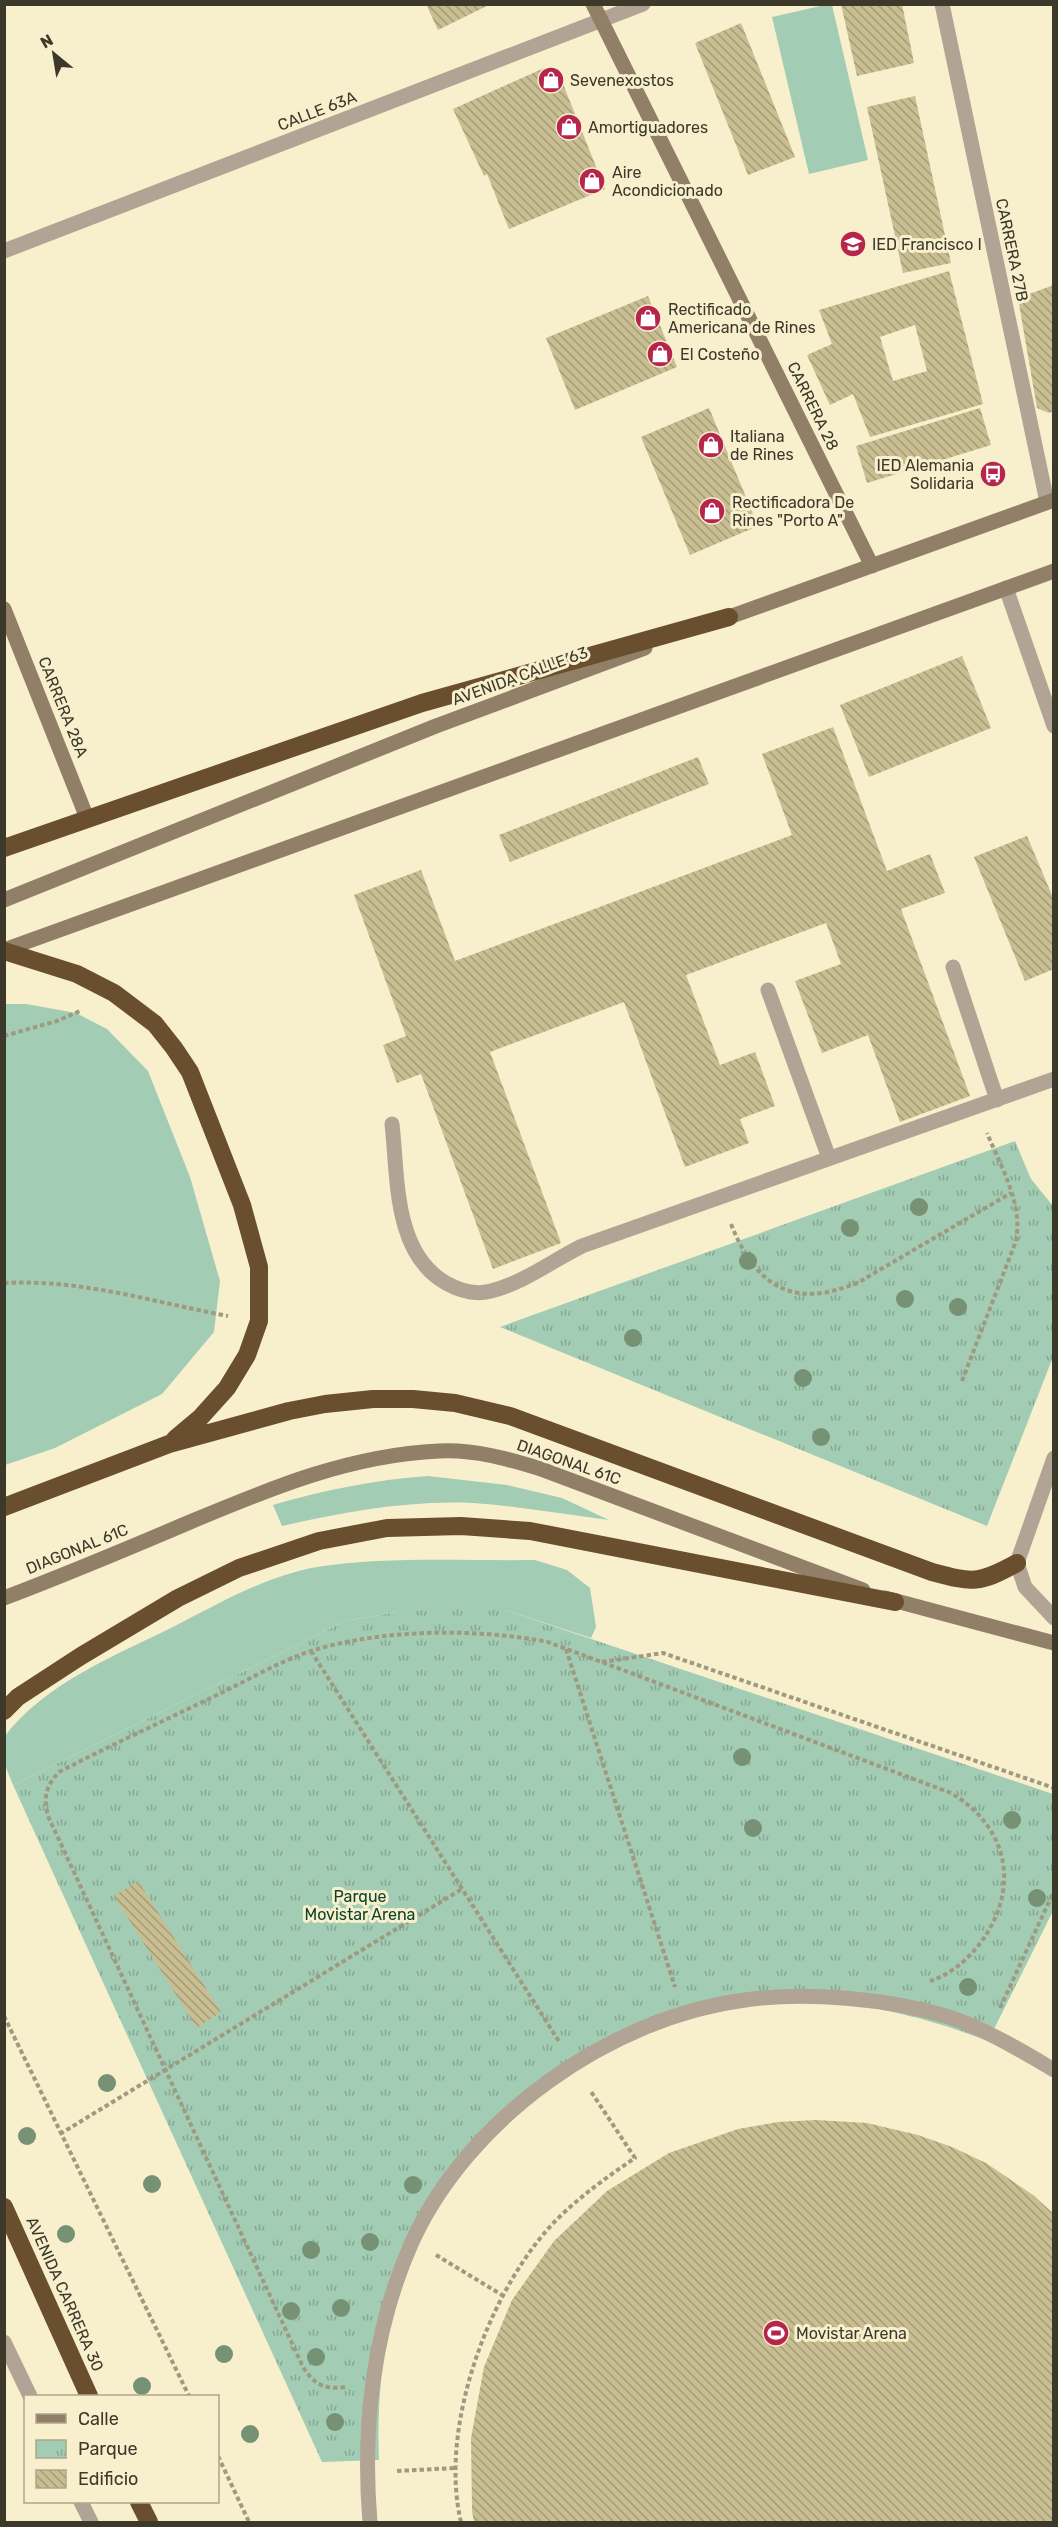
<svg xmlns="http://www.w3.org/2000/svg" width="1058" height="2527" viewBox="0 0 1058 2527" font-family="Rubik,sans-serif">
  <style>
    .grass { fill: #a2ccb4 }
    .park { fill: url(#park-tufts) }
    .building { fill: url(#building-back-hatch); fill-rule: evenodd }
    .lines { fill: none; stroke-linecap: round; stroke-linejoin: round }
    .path { stroke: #9f9980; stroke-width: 4; stroke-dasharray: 4.5 3; stroke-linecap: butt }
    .lane { stroke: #b1a494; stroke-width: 15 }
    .street { stroke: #b1a494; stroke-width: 15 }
    .secondary { stroke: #927f68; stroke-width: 15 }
    .highway { stroke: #694f2e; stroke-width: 18 }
    .tree { fill: #769174 }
    .labels { text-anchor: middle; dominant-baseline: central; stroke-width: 6; stroke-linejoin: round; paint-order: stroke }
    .poi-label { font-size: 16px; fill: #3c392b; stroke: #f8efcd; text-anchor: start }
    .street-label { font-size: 16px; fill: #3c392b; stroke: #f8efcd }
    .park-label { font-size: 16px; fill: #0b442b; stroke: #f8efcd }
  </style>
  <defs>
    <pattern id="park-tufts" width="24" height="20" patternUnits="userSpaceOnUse" patternTransform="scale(1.5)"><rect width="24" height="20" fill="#a2ccb4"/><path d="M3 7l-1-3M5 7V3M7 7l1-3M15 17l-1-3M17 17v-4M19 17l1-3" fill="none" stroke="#85a793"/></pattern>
    <pattern id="building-back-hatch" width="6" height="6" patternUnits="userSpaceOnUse" patternTransform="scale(1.5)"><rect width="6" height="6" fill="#c9be92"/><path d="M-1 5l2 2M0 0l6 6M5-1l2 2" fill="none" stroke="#a49b77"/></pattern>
  </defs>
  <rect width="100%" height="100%" fill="#f8efcd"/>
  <path class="grass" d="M825 5H832L868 160 809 174 772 17Z
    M5 1004H26L76 1013 107 1029 148 1071 190 1177 220 1281 214 1332 162 1394 55 1448 5 1465Z
    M428 1476 507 1485 562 1498 609 1520C564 1514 518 1506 473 1503 408 1500 345 1512 282 1526L273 1505C324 1490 374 1480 428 1476Z
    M535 1560 567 1570 590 1588 596 1627 591 1638 505 1610 397 1612 345 1621 13 1785 5 1765 4 1737C45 1683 116 1655 175 1626 220 1603 266 1576 317 1567 386 1556 465 1561 535 1560Z"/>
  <path class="park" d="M1015 1141 1031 1179 1053 1206V1357L987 1526 500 1327Z
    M451 1608 505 1610 1053 1794V1911L988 2041C928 2018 867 2002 803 2002 626 2003 449 2128 397 2298 381 2352 377 2404 379 2460L322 2462 13 1785 345 1621 397 1612Z"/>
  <path class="building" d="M426 4H491L438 30Z
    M841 4H902L914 63 857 76Z
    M741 23 795 157 748 175 695 43Z
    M544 68 559 74 605 189 509 229 487 174 484 176 453 109Z
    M915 96 951 263 903 273 867 107Z
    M949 271 983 404 870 437 853 394 830 405 807 355 832 344 819 310ZM915 325 927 371 893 381 880 337Z
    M1054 285V411L1049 413 1037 408 1018 298Z
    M648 296 677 367 575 410 546 338Z
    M709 408 758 526 690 555 641 437Z
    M980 408 991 445 867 483 856 446Z
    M962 656 991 728 869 777 840 705Z
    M833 727 887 871 930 854 945 893 901 909 970 1096 900 1122 868 1035 822 1053 795 981 841 964 826 923 686 975 720 1065 755 1052 775 1106 740 1119 749 1143 685 1167 624 1002 490 1052 561 1243 493 1269 421 1074 397 1083 383 1045 406 1036 354 895 421 870 455 961 792 835 762 754Z
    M698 757 709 784 510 862 499 835Z
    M1027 836 1054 900V969L1025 981 974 857Z
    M138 1881 221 2012 197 2028 114 1896Z
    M816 2120 867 2123 918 2135 952 2147 986 2163 1033 2195 1054 2214V2522H474L472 2511 471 2438 484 2367 512 2300 554 2241 607 2191 669 2153 738 2129 778 2122Z"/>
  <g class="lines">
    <path class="path" d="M4 1036 57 1021 80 1011
      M731 1224C756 1287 794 1310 859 1282L1011 1193
      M4 1283C82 1279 153 1302 228 1316
      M962 1381 1016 1241C1023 1203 1001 1167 987 1133
      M566 1649 675 1987
      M311 1651 560 2043
      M602 1662 663 1653 1054 1788
      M1000 2008 1054 1891
      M4 2016 189 2396
      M60 2134 462 1889
      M436 2255 502 2295
      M345 2387C324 2390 314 2384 303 2367L48 1816C43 1797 46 1786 59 1772 113 1744 168 1719 223 1692 252 1678 282 1660 314 1650 385 1629 475 1628 548 1642L951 1793C1005 1825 1020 1881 986 1935 973 1955 953 1974 930 1981
      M218 2456 249 2522
      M397 2471 456 2468
      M461 2522C439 2430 486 2300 547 2230 572 2202 604 2179 635 2158L590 2090"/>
    <path class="lane" d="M953 967 997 1100
      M768 990 829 1158
      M392 1124C398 1176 393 1253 446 1283 460 1291 476 1295 491 1291 523 1283 552 1261 582 1246L1054 1079
      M4 2342 30 2396
      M81 2502 91 2522"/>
    <path class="street" d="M942 4 1047 502
      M4 251 643 4
      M1006 588 1054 726
      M1054 1458 1017 1563 1025 1587 1054 1618
      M370 2522C362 2428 373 2329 412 2242 468 2118 611 2017 745 2000 806 1991 888 1999 946 2016 984 2028 1020 2050 1054 2070"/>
    <path class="secondary" d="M593 4 872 566
      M4 609 87 818
      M718 621 1054 500
      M4 900 436 726 645 648
      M4 950 1054 571
      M4 1598C67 1574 129 1548 190 1522 271 1488 350 1455 439 1451 474 1449 508 1459 541 1469L863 1590
      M885 1598 1054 1643"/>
    <path class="highway" d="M4 848 422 703 729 617
      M4 951 77 974 114 993 155 1024 174 1048 190 1072 242 1205 259 1267V1321L247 1355 227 1388 200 1418 175 1439
      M4 1507 169 1444 289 1411 325 1404 373 1399H413L455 1403 510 1416 932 1572C973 1583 979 1584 1017 1563
      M4 1711 18 1697 81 1656 178 1598 239 1568 319 1541 387 1528 461 1526 530 1531 895 1602
      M4 2207 89 2396
      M139 2502 149 2522"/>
  </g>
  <g class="tree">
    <circle cx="919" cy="1207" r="9"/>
    <circle cx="850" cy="1228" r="9"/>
    <circle cx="748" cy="1261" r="9"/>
    <circle cx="905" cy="1299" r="9"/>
    <circle cx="958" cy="1307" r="9"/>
    <circle cx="633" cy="1338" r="9"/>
    <circle cx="803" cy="1378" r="9"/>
    <circle cx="821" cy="1437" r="9"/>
    <circle cx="742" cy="1757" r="9"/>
    <circle cx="1012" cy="1820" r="9"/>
    <circle cx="753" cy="1828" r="9"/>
    <circle cx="1037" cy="1898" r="9"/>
    <circle cx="968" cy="1987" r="9"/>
    <circle cx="107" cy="2083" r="9"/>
    <circle cx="27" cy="2136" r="9"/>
    <circle cx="152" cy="2184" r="9"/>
    <circle cx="413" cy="2185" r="9"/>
    <circle cx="66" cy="2234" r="9"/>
    <circle cx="370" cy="2242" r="9"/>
    <circle cx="311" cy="2250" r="9"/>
    <circle cx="341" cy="2308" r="9"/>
    <circle cx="291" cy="2311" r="9"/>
    <circle cx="224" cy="2354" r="9"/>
    <circle cx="316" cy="2357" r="9"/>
    <circle cx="142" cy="2386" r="9"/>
    <circle cx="335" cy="2422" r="9"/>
    <circle cx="250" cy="2434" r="9"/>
  </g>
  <defs>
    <symbol id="shop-disc" viewBox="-11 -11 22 22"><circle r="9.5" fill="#b6254c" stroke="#f8efcd"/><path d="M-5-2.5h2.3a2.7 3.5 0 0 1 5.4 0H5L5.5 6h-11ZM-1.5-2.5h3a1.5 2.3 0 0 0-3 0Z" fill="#fff"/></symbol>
    <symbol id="school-disc" viewBox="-11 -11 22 22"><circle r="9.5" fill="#b6254c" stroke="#f8efcd"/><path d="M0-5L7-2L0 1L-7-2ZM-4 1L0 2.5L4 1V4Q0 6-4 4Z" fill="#fff"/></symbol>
    <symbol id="bus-disc" viewBox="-11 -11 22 22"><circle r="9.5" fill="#b6254c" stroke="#f8efcd"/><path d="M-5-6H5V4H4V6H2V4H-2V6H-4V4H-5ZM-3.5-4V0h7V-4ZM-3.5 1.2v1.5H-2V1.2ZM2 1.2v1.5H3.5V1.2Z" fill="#fff"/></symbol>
    <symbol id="stadium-disc" viewBox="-11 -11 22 22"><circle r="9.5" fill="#b6254c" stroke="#f8efcd"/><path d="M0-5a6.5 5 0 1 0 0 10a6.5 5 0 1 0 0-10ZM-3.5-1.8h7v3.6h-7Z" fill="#fff"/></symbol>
  </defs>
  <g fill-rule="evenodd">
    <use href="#shop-disc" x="536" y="65" width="30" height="30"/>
    <use href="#shop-disc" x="554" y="112" width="30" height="30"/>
    <use href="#shop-disc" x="577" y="166" width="30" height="30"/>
    <use href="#school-disc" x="838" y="229" width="30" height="30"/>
    <use href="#shop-disc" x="633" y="303" width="30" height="30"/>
    <use href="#shop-disc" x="645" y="339" width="30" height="30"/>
    <use href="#shop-disc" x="696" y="430" width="30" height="30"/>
    <use href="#bus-disc" x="978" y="459" width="30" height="30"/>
    <use href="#shop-disc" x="697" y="496" width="30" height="30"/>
    <use href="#stadium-disc" x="761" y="2318" width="30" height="30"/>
  </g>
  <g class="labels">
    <g class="poi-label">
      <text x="570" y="80">Sevenexostos</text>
      <text x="588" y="127">Amortiguadores</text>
      <text x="612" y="172">Aire<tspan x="612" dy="18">Acondicionado</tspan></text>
      <text x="872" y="244">IED Francisco I</text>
      <text x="668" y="309">Rectificado<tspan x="668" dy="18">Americana de Rines</tspan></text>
      <text x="680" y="354">El Costeño</text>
      <text x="730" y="436">Italiana<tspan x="730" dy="18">de Rines</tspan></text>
      <text x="974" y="465" text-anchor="end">IED Alemania<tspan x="974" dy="18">Solidaria</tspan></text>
      <text x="732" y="502">Rectificadora De<tspan x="732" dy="18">Rines "Porto A"</tspan></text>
      <text x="796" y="2333">Movistar Arena</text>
    </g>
    <g class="street-label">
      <text transform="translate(317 111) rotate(-21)">CALLE 63A</text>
      <text transform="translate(1012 250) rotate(78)">CARRERA 27B</text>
      <text transform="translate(813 406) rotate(64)">CARRERA 28</text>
      <text transform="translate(520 676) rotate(-20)">AVENIDA CALLE 63</text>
      <text transform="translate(63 707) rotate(68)">CARRERA 28A</text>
      <text transform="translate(569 1462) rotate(19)">DIAGONAL 61C</text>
      <text transform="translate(77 1549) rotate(-22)">DIAGONAL 61C</text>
      <text transform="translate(65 2294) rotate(66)">AVENIDA CARRERA 30</text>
    </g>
    <g class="park-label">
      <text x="360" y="1896">Parque<tspan x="360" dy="18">Movistar Arena</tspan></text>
    </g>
  </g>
  <rect width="1058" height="2527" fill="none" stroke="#3c392b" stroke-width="12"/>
  <rect x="24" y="2395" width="195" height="108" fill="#f8efcd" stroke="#ada68c" stroke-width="1.5"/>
  <rect x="36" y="2414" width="30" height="9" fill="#927f68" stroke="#ada68c" stroke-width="1.5"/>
  <text x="78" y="2425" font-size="18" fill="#3c392b">Calle</text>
  <rect x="36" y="2440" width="30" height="18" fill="url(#park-tufts)" stroke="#ada68c" stroke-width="1.5"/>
  <text x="78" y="2455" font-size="18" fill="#3c392b">Parque</text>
  <rect x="36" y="2470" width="30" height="18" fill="url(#building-back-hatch)" stroke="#ada68c" stroke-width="1.5"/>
  <text x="78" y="2485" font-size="18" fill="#3c392b">Edificio</text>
  <g transform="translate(54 54) rotate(330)" stroke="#f8efcd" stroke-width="4.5" paint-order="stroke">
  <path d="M0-4.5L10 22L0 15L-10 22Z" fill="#3c392b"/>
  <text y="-9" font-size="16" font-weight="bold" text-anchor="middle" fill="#3c392b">N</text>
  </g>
</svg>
